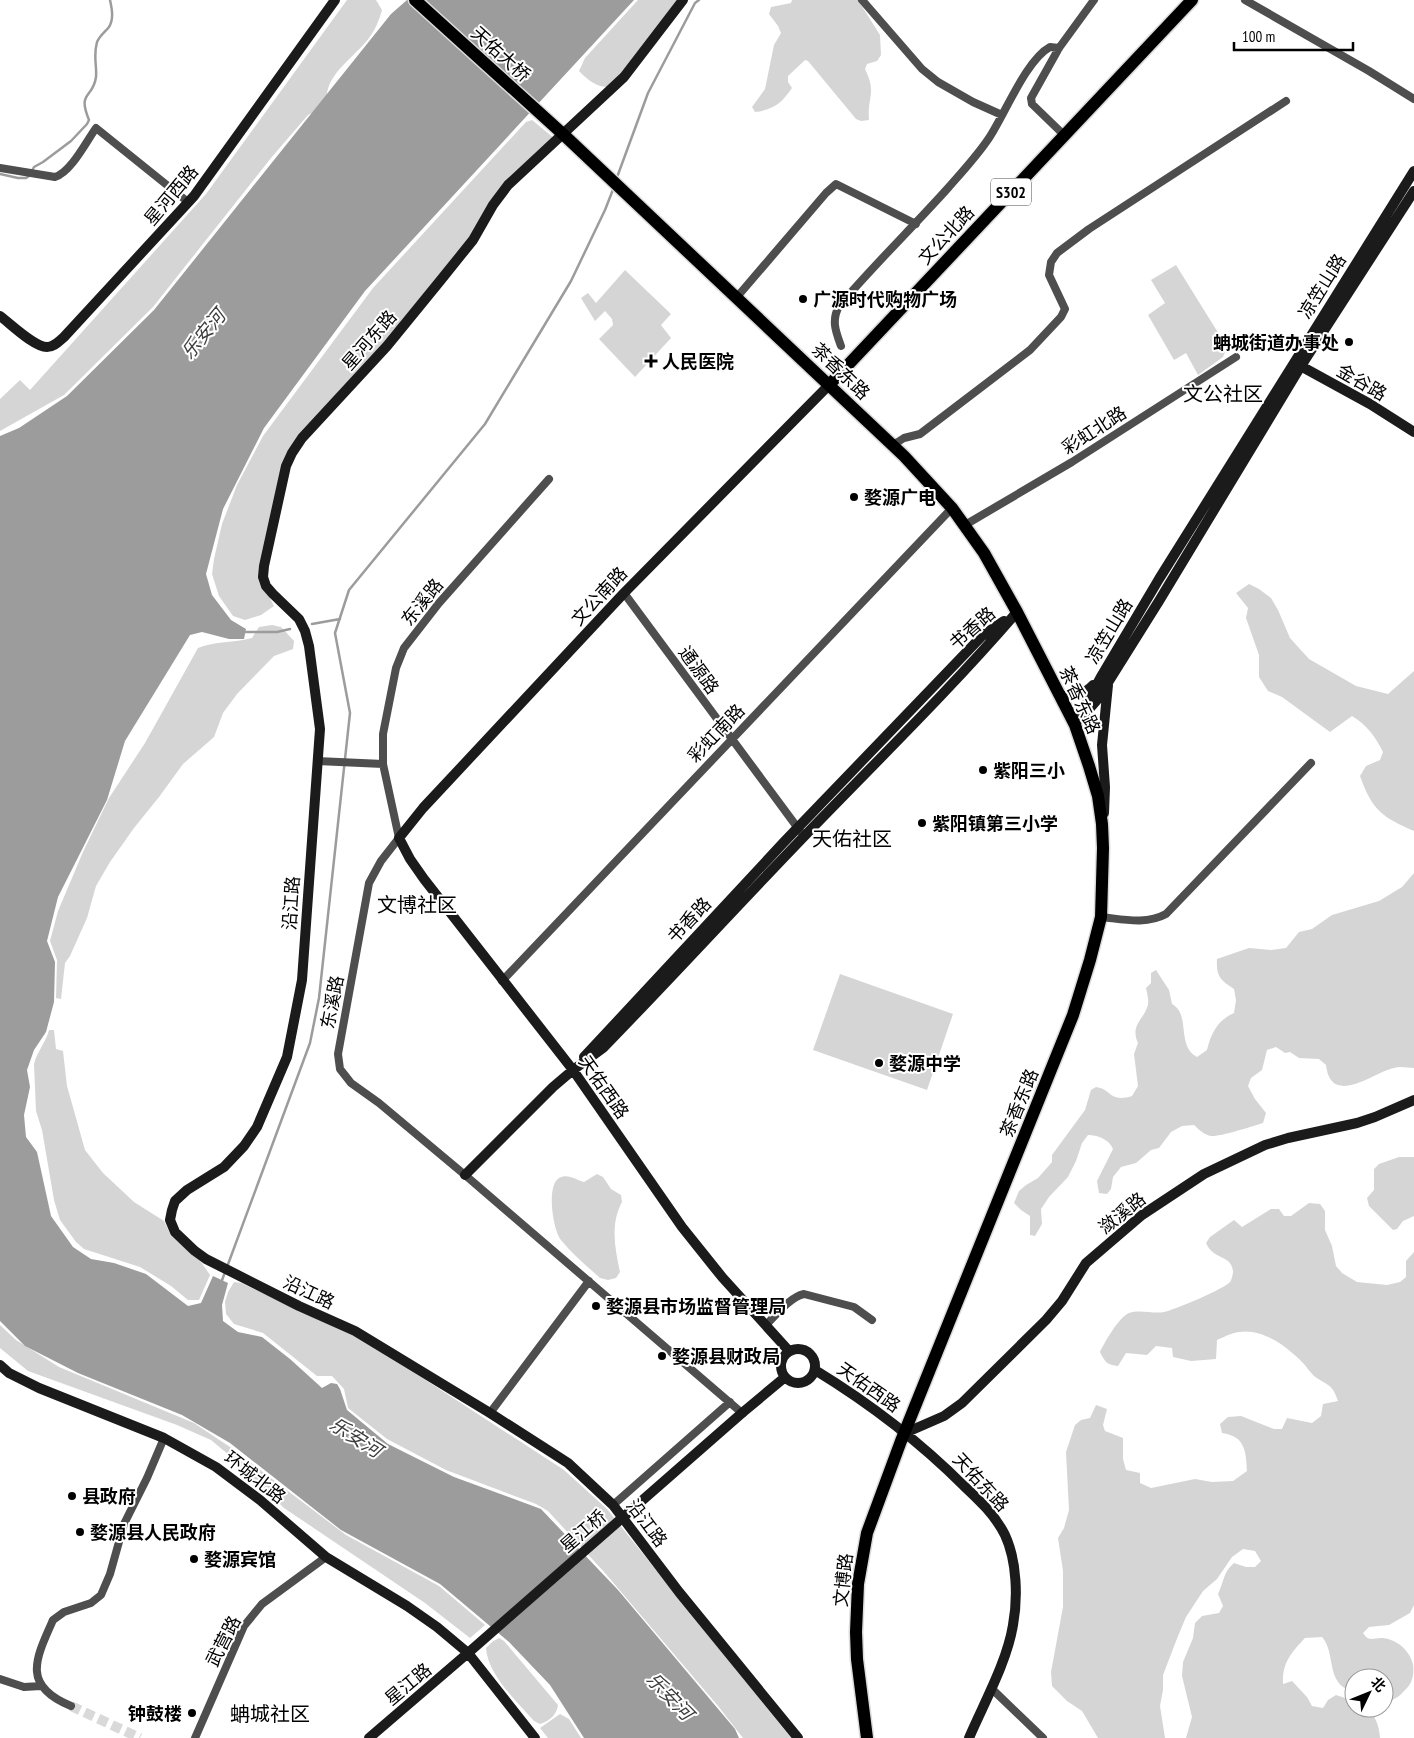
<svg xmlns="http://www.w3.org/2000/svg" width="1414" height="1738" viewBox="0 0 1414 1738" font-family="'PT Sans Narrow','Noto Sans SC',sans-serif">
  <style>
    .green { fill: #d5d5d5 }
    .water { fill: #9c9c9c }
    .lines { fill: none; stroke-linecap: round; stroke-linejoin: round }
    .stream { stroke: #9c9c9c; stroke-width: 2.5 }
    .secondary-tunnel { stroke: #d9d9d9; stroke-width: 10; stroke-dasharray: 10 5; stroke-linecap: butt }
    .primary-casing { stroke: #dbdbdb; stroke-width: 15 }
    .street { stroke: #4e4e4e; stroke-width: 8 }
    .secondary { stroke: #1b1b1b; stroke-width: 10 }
    .primary { stroke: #000; stroke-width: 12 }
    .secondary-bridge { stroke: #1b1b1b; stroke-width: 10 }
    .poi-dot { fill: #000; stroke: #fff; stroke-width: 2 }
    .labels { text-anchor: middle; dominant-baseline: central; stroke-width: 4; stroke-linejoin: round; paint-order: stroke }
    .shield { fill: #fff; stroke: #4c4c4c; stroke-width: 1 }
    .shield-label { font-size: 16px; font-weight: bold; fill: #000 }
    .street-label { font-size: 18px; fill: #000; stroke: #fff }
    .poi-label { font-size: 18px; font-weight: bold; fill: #000; stroke: #fff; text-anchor: start }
    .water-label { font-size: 19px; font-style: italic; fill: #3d3d3d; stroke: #fff }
    .quarter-label { font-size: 20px; fill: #000; stroke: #fff }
  </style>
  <rect width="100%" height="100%" fill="#fff"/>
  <path class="green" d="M347 0H376L382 10C379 21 375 30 369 38 355 57 324 75 327 101L320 109 308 115 271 158 153 307 64 395 0 431V399L20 380 30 390 206 194Z
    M638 0H677L612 87C597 88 589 81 579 71L585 58Z
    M792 0H858L880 35 881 55 877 61 867 64 865 69C877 93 867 97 869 120L861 121 856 119 808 61 805 60 788 76V82L792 88C782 103 773 110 755 112L752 107 765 89 774 45 781 33 778 26 769 14 771 7 791 3Z
    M532 120 554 138 535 157 502 200 465 254 290 452 262 567 268 594 274 606 261 615 245 620 233 616 219 596 212 574 214 559 222 524 237 485 263 436 373 288 526 122Z
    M1176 265 1227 347 1223 357 1198 375 1186 353 1174 360 1148 315 1165 303 1151 280Z
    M625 270 671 314 661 325 671 338 635 377 599 339 613 325 612 319 605 311 595 321 581 298 588 293 596 303Z
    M1249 584 1259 589 1271 598 1278 610 1290 638 1309 659 1356 686 1388 694 1414 671V831C1382 817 1372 810 1360 776L1366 766 1380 760 1383 752C1375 736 1367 725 1352 716L1330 732 1282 697 1268 691 1259 677V655L1246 618 1248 608 1236 593Z
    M272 625 281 627 294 641 293 649 274 656 237 694 223 713 214 737 183 764 159 797 134 828 110 862 96 886 87 918 70 956 65 963 61 999 56 998 57 960 50 941 58 911 83 852 109 798 145 743 198 648C215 641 234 643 252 638L259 627Z
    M1414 873V1068C1408 1068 1400 1066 1394 1068 1374 1072 1331 1108 1326 1065L1319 1059 1299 1058 1290 1052 1285 1053 1276 1047 1267 1050 1262 1070 1251 1078 1248 1086 1255 1099 1266 1113 1263 1123C1253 1126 1220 1137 1211 1136 1205 1135 1199 1130 1194 1125L1182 1126 1171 1132 1159 1148 1151 1150 1136 1163 1121 1167 1113 1177 1111 1189 1107 1194 1099 1193 1097 1181 1113 1149C1109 1139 1097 1135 1088 1135L1082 1143 1076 1161 1068 1177 1049 1197 1041 1209 1042 1224 1035 1236 1030 1235V1216L1021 1210 1014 1203 1019 1191 1026 1185 1038 1178 1052 1162V1155L1085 1110 1091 1090 1096 1087C1112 1089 1109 1103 1132 1096L1138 1086 1134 1054 1138 1043C1130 1025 1143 1021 1148 1005 1149 1000 1147 993 1146 988L1151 983V973L1156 970 1169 990 1172 1004C1191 1014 1176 1046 1197 1057L1207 1050C1211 1033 1218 1020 1234 1013L1236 1000 1234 989C1220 980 1216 976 1217 959L1249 948 1271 950 1286 948 1299 932 1312 929 1332 915 1379 901 1402 887Z
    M840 974 953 1014 927 1090 813 1050Z
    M49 1030H54L56 1049 63 1051 67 1086 85 1150 103 1173 134 1202 164 1221 171 1236 201 1262 210 1275 199 1300H188L171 1286 140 1267 84 1249 76 1242 60 1220 54 1200 42 1130 36 1111 34 1064C37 1052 46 1042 49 1030Z
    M1399 1157H1414V1216L1403 1221 1397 1229 1393 1230 1369 1206 1367 1198 1374 1190V1169L1379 1164Z
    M597 1174 603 1177 611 1189 621 1195 622 1202C610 1224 615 1249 620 1272L616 1278 608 1280 600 1278C587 1266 572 1254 561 1240 553 1230 546 1186 559 1178 568 1173 576 1180 584 1182Z
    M1309 1203 1320 1204 1325 1211V1230L1332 1246 1336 1266 1342 1273 1357 1282 1387 1285 1400 1282 1406 1277V1261L1414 1252V1605L1410 1613 1389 1625 1369 1627 1363 1633C1369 1643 1374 1637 1383 1638 1398 1640 1409 1650 1413 1664 1414 1674 1413 1682 1406 1689 1399 1697 1394 1700 1384 1703V1678H1354V1692C1324 1684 1337 1654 1322 1637L1305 1638C1291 1653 1282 1663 1283 1684L1292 1681 1307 1697 1312 1706 1323 1708 1328 1700 1336 1695 1354 1701V1708H1366C1376 1716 1379 1725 1380 1738H1186L1192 1717 1182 1676 1183 1662 1193 1638 1195 1623 1202 1616 1219 1613 1223 1606 1218 1594C1224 1582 1223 1572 1234 1563L1246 1567H1255L1261 1561 1255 1551 1243 1549 1232 1557 1217 1579 1203 1591 1186 1617 1178 1636 1163 1675V1690L1160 1706 1165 1738H1098L1082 1711 1067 1701 1052 1686 1051 1672 1063 1607V1571L1058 1538 1064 1528 1069 1510 1066 1452 1075 1425 1081 1420 1090 1418 1096 1405 1107 1409 1103 1425 1105 1431 1123 1438V1459L1126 1470 1140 1473V1483L1151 1488 1195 1479 1212 1482 1233 1481 1247 1471C1246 1451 1245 1436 1222 1433L1220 1424 1228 1417 1241 1416 1274 1429H1282L1287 1418 1312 1423 1321 1416 1323 1404 1338 1401C1332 1382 1326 1386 1313 1375 1309 1371 1306 1366 1303 1363 1287 1347 1263 1328 1239 1332 1231 1333 1224 1337 1217 1340L1216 1359 1191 1361 1173 1357 1172 1348 1156 1346 1147 1355 1126 1353 1118 1366C1107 1365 1105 1362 1100 1352 1104 1343 1119 1317 1129 1313 1140 1309 1153 1314 1164 1312 1174 1310 1224 1289 1230 1282 1232 1279 1233 1274 1233 1271 1231 1254 1214 1261 1206 1243L1210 1237 1234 1220 1242 1227 1271 1209H1279L1284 1216H1291Z
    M234 1282 241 1283 352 1335 424 1379 564 1470 607 1509 791 1738H743L718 1706 605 1573 548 1511 536 1504 446 1470 387 1439 348 1408 344 1389 332 1376H317L263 1333 234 1324 226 1314 225 1302 228 1292Z
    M0 1325 16 1340 59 1367 194 1423 230 1447 346 1535 439 1586 485 1625 470 1638 425 1603 284 1508 229 1455 211 1440 177 1425 28 1371 0 1348Z
    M499 1638 504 1641 558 1705C557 1715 549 1721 540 1724L534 1721C517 1701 488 1676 486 1648L492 1642Z
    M560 1714 569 1719 581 1738H548L540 1728Z"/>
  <path class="water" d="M407 0H634L365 291 264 428 223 509 206 574 212 595 231 620 246 629 244 639H229L202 632 190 635 125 741 107 800 58 897 47 941 55 962 54 1002 46 1032 34 1050 27 1070 30 1087 24 1115 26 1137 37 1152 51 1216 73 1247 91 1259 114 1263 146 1274 188 1306 201 1303 213 1276 228 1283 222 1305 223 1321 238 1332 262 1337 290 1359 322 1388 331 1383 337 1384 340 1389 347 1410 388 1444 454 1477 541 1509 618 1590 735 1729 739 1738H584L550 1685 509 1642 440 1584 341 1530 230 1443 182 1415 78 1373 25 1346 0 1321V436L19 428 67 396 154 310 391 14Z"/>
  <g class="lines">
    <path class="stream" d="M0 174 18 178H26L29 176 34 167 43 162 71 141 87 124 89 120C77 91 93 99 96 77 97 64 93 57 97 42 100 35 105 32 109 27 114 19 112 9 110 0
      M616 180 648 93 695 3 699 0
      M312 624 340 619
      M244 632H277L290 629
      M227 1267 310 1043 319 998 350 713 335 633 349 590 485 424 571 281 605 210 614 187
      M221 1283 225 1272"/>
    <path class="secondary-tunnel" d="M71 1706 140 1738"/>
    <defs>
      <path id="primary" d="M415 0 564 135 904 456 952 508 984 553 1017 612 1075 725 1089 766 1098 796 1102 824 1103 848 1101 917 1090 960 1073 1015 901 1441 867 1533 858 1584 856 1632 857 1659 867 1738
        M830 384 1192 0"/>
    </defs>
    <use href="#primary" class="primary-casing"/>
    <path class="street" d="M862 0 922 69 938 82 973 102 1002 115
      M1245 0 1369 71 1414 99
      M1064 135 1032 104 1031 98 1059 48 1094 0
      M0 168 55 177C71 172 86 142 96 128L188 202
      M737 297 826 193 836 184 916 224
      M841 346C836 332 831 321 839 306 874 265 912 228 948 188 962 172 977 156 989 138 1005 114 1026 60 1050 47L1059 48
      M893 445 904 438 920 434 1030 350 1061 317 1065 309 1049 275 1051 262 1057 253 1089 229 1286 101
      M549 479 439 603 404 648 396 668 383 734V764L399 838 381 861 369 883 338 1054 340 1069 351 1083 379 1103 465 1175 742 1413
      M965 525 1072 462 1236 357
      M624 593 800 831
      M317 761 383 764
      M1101 917C1122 919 1146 925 1166 914L1311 763
      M502 981 952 508
      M766 1325C776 1315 790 1297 804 1294L854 1307 872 1320
      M490 1413 589 1281
      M613 1505 730 1402
      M0 1679 24 1687 41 1686
      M991 1688 1043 1738
      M71 1706C22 1686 35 1660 53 1620L64 1612 91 1603 101 1595 110 1574 124 1524 147 1478 164 1438
      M195 1738 244 1626 262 1604 326 1557"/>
    <path class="secondary" d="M683 0 624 77 508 185 493 205 473 240 440 281 387 346 302 438 292 453 286 466 264 566 263 577 266 586 273 594 299 619 305 631 309 646 320 729 302 980 287 1057 257 1127 244 1146 224 1167 187 1190 175 1201 172 1210 170 1220 175 1232 195 1251 206 1259 299 1306 355 1331 490 1413 568 1463 613 1505 679 1592 798 1738
      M0 316C11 324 34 347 47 347 54 347 59 341 64 337L194 196 335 0
      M1297 364 1370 404 1414 432
      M1061 696C1073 696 1084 695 1093 685
      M1084 715 1097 700 1159 601 1301 366 1414 191
      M1075 725 1102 675 1159 579 1414 171
      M1104 813 1105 787 1102 745 1108 685
      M584 1057 784 842 934 686 982 636 1004 621
      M465 1175 553 1087 573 1070 603 1048C676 973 747 895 820 820 886 752 955 684 1017 612
      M781 1366a17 17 0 1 1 34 0a17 17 0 1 1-34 0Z
      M789 1351 722 1277 682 1227 573 1070 424 879 410 859 399 838 423 808 624 593 830 384
      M0 1365 9 1373 39 1388 164 1438 216 1467 260 1500 326 1557 407 1606 437 1627 468 1653 535 1738
      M815 1370C869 1403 919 1441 964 1486 980 1501 995 1515 1005 1535 1017 1561 1018 1598 1013 1625 1007 1662 984 1703 969 1738
      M742 1413 784 1378
      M905 1433 944 1416 962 1403 1046 1320 1062 1301 1086 1263 1142 1215 1204 1174 1265 1145 1288 1138 1357 1123 1375 1117 1414 1100
      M369 1738 468 1653"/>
    <use href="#primary" class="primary"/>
    <path class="secondary-bridge" d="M468 1653 742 1413"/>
  </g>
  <g class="poi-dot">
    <circle cx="803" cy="299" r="5"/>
    <circle cx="1349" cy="342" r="5"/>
    <path d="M648.5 353.5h5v5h5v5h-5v5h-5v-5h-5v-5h5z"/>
    <circle cx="854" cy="497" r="5"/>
    <circle cx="983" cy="770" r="5"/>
    <circle cx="922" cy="823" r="5"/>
    <circle cx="879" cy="1063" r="5"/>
    <circle cx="596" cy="1306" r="5"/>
    <circle cx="662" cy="1356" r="5"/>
    <circle cx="72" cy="1496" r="5"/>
    <circle cx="80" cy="1532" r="5"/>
    <circle cx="194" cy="1559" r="5"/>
    <circle cx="192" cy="1713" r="5"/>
  </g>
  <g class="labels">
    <rect class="shield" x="991" y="178.5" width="40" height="27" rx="4"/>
    <g class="shield-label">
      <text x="1011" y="192">S302</text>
    </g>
    <g class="street-label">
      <text transform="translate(501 54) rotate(42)">天佑大桥</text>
      <text transform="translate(171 195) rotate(-50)">星河西路</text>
      <text transform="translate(946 235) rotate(-47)">文公北路</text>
      <text transform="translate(1322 286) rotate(-58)">凉笠山路</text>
      <text transform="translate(369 340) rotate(-49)">星河东路</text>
      <text transform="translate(841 371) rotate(44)">茶香东路</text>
      <text transform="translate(1362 382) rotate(30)">金谷路</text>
      <text transform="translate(1094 430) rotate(-33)">彩虹北路</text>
      <text transform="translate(599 596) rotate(-47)">文公南路</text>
      <text transform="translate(422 602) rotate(-51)">东溪路</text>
      <text transform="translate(972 628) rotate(-41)">书香路</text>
      <text transform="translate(1109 631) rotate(-59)">凉笠山路</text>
      <text transform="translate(699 670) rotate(54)">通源路</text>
      <text transform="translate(1080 700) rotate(65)">茶香东路</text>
      <text transform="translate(716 733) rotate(-46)">彩虹南路</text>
      <text transform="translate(291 903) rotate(-86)">沿江路</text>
      <text transform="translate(689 920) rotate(-47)">书香路</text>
      <text transform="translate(332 1002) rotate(-79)">东溪路</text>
      <text transform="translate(604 1087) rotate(55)">天佑西路</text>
      <text transform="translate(1019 1103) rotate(-68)">茶香东路</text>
      <text transform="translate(1122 1213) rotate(-39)">潋溪路</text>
      <text transform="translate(309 1292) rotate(25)">沿江路</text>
      <text transform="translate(869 1387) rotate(35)">天佑西路</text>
      <text transform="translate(255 1477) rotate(38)">环城北路</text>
      <text transform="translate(981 1482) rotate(47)">天佑东路</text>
      <text transform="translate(647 1523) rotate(53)">沿江路</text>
      <text transform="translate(583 1531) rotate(-41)">星江桥</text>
      <text transform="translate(843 1580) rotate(-84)">文博路</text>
      <text transform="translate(223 1641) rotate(-63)">武营路</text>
      <text transform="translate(408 1684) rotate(-40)">星江路</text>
    </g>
    <g class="poi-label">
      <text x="813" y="299">广源时代购物广场</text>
      <text x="1339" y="342" text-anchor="end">蚺城街道办事处</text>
      <text x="662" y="361">人民医院</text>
      <text x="864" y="497">婺源广电</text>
      <text x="993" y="770">紫阳三小</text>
      <text x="932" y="823">紫阳镇第三小学</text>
      <text x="889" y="1063">婺源中学</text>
      <text x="606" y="1306">婺源县市场监督管理局</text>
      <text x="672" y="1356">婺源县财政局</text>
      <text x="82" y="1496">县政府</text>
      <text x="90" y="1532">婺源县人民政府</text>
      <text x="204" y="1559">婺源宾馆</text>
      <text x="182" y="1713" text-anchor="end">钟鼓楼</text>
    </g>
    <g class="water-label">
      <text transform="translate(203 334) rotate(-51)">乐安河</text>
      <text transform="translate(356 1437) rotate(32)">乐安河</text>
      <text transform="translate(670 1696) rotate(46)">乐安河</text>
    </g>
    <g class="quarter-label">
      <text x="1223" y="394">文公社区</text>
      <text x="852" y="839">天佑社区</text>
      <text x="417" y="905">文博社区</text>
      <text x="270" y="1714">蚺城社区</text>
    </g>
  </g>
  <g transform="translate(1369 1693) rotate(47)"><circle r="24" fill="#ffffff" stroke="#999999"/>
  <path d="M0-4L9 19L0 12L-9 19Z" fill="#000000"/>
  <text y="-8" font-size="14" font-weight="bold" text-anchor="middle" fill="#000000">北</text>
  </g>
  <path d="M1234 42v8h119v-8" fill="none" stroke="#000000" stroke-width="2.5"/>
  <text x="1242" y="42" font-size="15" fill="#000000" stroke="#ffffff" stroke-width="4" paint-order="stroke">100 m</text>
</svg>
